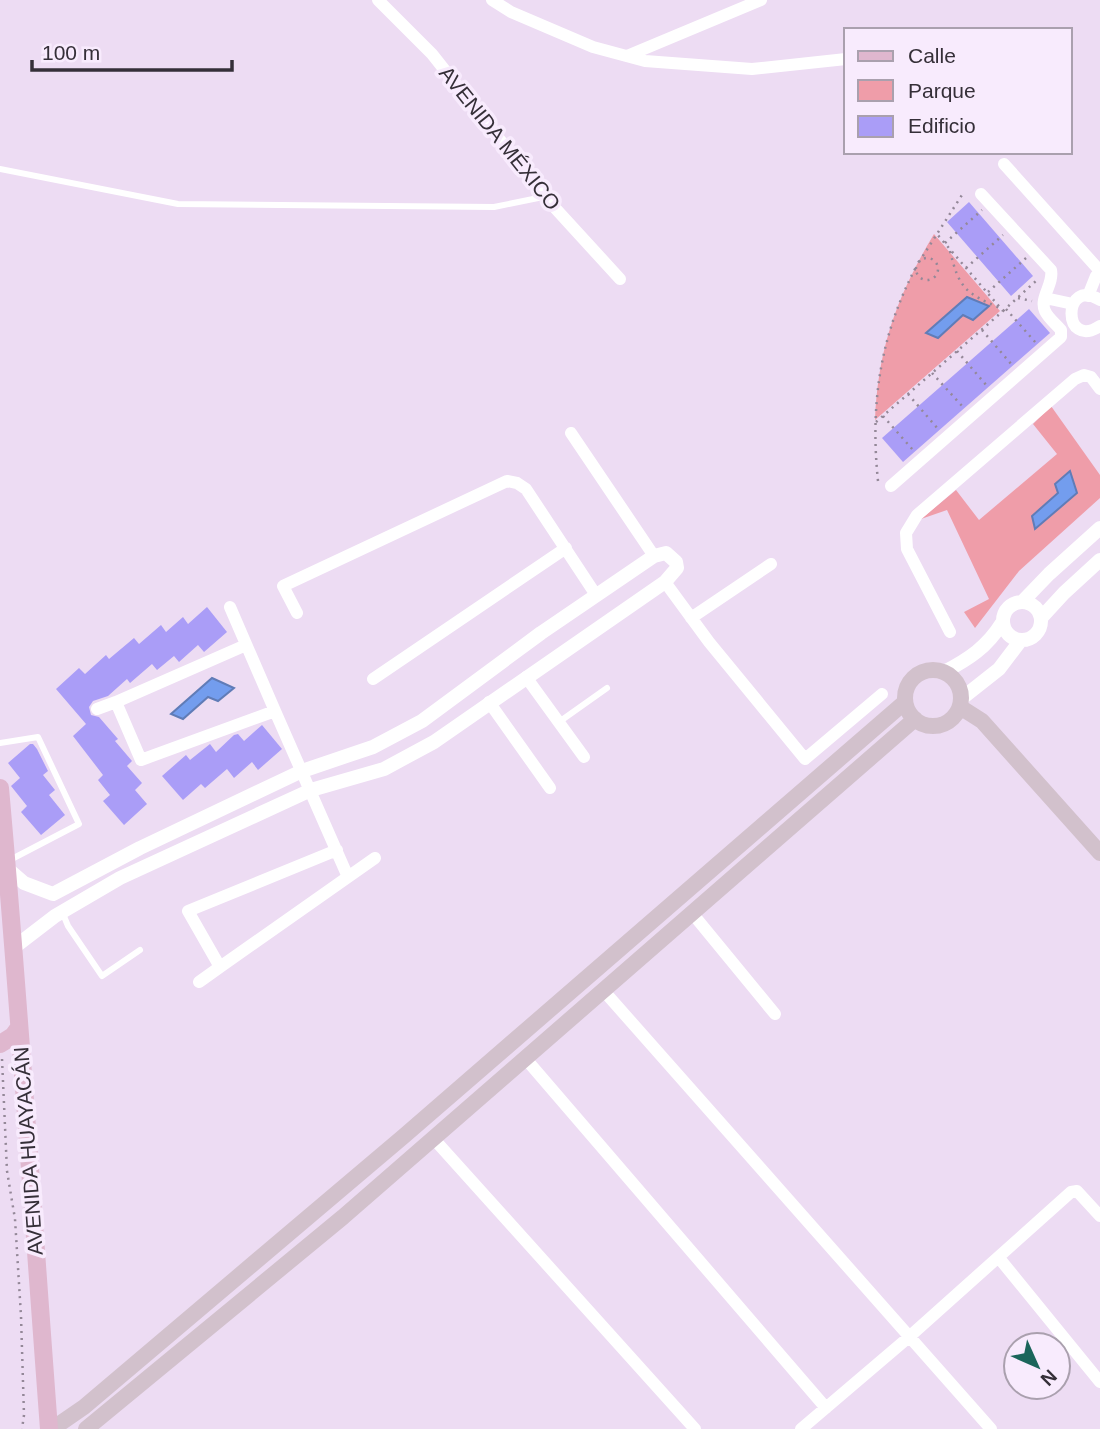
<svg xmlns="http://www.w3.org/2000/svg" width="1100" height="1429" viewBox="0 0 1100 1429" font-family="Helvetica,sans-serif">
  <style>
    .green { fill: #ef9da9 }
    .water { fill: #739dee; stroke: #607cb7; stroke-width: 2 }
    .building { fill: #aa9df7 }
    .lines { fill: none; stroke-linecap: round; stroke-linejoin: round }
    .path { stroke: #948898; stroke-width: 2.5; stroke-dasharray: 2 5; stroke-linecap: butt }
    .service { stroke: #fff; stroke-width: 6 }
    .minor { stroke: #fff; stroke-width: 12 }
    .tertiary { stroke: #fff; stroke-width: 14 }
    .secondary { stroke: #d2c1cc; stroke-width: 16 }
    .primary { stroke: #dfb7ce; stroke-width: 18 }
    .labels { text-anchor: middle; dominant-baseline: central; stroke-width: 7; stroke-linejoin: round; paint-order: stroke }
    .street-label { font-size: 21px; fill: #352f38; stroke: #f8ebfd }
  </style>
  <rect width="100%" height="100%" fill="#eddcf3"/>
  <path class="green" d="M934 234 1000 311 875 420C878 348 897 296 934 234Z
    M1051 406 1100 475V498L1019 571 975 628 964 612 989 599 947 510 921 519 956 490 979 520 1057 454 1033 424Z"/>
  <path class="water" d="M967 297 989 306 973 320 963 315 938 338 926 333Z
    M1070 471 1077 493 1035 529 1032 516 1058 493 1055 484Z
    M212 678 234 688 218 701 208 697 183 719 171 714Z"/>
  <path class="building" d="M969 202 1033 276 1011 296 947 222Z
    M1029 309 1050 333 903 462 882 438Z
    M207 607 227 632 204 652 198 645 179 662 174 656 157 670 152 664 130 683 127 679 108 696 93 701 89 707 91 715 99 717 118 739 115 741 132 761 127 766 142 783 135 790 147 804 124 825 103 801 110 795 98 780 103 775 73 736 86 724 56 689 79 668 85 674 106 655 109 659 134 638 139 644 161 625 166 632 183 617 188 624Z
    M262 725 282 749 258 770 252 762 234 778 227 769 205 788 201 784 183 800 162 776 186 755 190 760 210 744 216 752 234 735 238 734 244 741Z
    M30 744H33L37 749 48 771 43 775 55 790 49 795 65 815 41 835 21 812 27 806 11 786 20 778 8 763Z"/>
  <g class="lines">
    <path class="path" d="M945 243 982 210
      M950 251C959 288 965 293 1000 308
      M916 269a11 11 0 1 1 22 0a11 11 0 1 1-22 0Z
      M919 262 962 195
      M966 268 1003 235
      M988 292 1026 258
      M1018 298 1032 301
      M1006 309 1036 343
      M1003 311 1037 280
      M982 330 1012 365
      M957 351 987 386
      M932 373 963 407
      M908 394 938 429
      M883 416 913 450
      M876 422 1003 311 936 233
      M878 481C870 404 880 336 916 267
      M2 1059 7 1171 15 1219 21 1316 24 1415 22 1429"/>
    <path class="service" d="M0 169 178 204 494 207 543 197
      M559 722 607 688
      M0 743 38 737 79 824 8 861
      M63 914 68 926 102 976 140 950"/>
    <path class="minor" d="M378 0 432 54 545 197 620 279
      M492 0 511 12 593 47 645 61 752 69 846 59
      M627 56 761 0
      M1004 164 1100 271
      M1088 296 1096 276 1100 274
      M1045 298 1073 304
      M1100 300C1062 276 1062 351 1100 326
      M571 433 654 556
      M891 486 1061 337V330C1056 324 1048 318 1045 311 1039 298 1054 284 1051 270L981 194
      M665 582 709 642 805 759 882 694
      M230 607 275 711 141 760 116 702 246 645
      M297 613 283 586 507 481 517 483 526 489 596 595
      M691 618 771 564
      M950 632 907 549 906 533 917 515 1075 379 1084 375 1091 377 1100 389
      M526 677 584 757
      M373 679 566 548
      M489 702 550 788
      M97 709 116 702
      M275 711 348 877
      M337 850 188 911 220 967 375 858
      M692 913 775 1014
      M199 982 220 967
      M603 990 991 1429
      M525 1058 826 1408
      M433 1138 695 1429
      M999 1258 1100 1382
      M801 1429 909 1337 1071 1192 1077 1191 1100 1216"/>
    <path class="tertiary" d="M1023 601 1049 574 1100 528
      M1003 621a19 19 0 1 1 38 0a19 19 0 1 1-38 0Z
      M1041 618 1064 593 1100 560
      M944 672C969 659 987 647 1002 623
      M961 699 999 669 1021 640
      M9 870 24 883 53 894 140 848 302 771 373 747 422 721 541 633 654 556 666 553 676 562 677 568 665 582 434 742 384 769 311 790 120 878 55 916 12 949"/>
    <path class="secondary" d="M905 698a28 28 0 1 1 56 0a28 28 0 1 1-56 0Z
      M960 707 982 721 1100 853
      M52 1429 84 1407 404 1136 905 702
      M86 1429 343 1217 915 719"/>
    <path class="primary" d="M0 788C19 1001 33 1216 49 1429
      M0 1044 13 1036 18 1029"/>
  </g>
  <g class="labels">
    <g class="street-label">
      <text transform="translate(500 138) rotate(51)">AVENIDA MÉXICO</text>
      <text transform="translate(28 1151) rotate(-94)">AVENIDA HUAYACÁN</text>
    </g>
  </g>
  <rect x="844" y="28" width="228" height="126" fill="#f8ebfd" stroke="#aaa0ae" stroke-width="2"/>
  <rect x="858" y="51" width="35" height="10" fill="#dfb7ce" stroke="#aaa0ae" stroke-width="2"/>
  <text x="908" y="63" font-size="21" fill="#352f38">Calle</text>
  <rect x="858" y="80" width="35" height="21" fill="#ef9da9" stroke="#aaa0ae" stroke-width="2"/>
  <text x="908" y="98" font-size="21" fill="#352f38">Parque</text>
  <rect x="858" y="116" width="35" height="21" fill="#aa9df7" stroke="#aaa0ae" stroke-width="2"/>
  <text x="908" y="133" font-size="21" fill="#352f38">Edificio</text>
  <g transform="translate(1037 1366) rotate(135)"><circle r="33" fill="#f8ebfd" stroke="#aaa0ae" stroke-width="2"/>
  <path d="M0-5L12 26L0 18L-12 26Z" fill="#1b655b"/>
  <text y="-10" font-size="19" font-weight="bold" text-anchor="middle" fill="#352f38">N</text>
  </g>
  <path d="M32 60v10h200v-10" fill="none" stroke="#352f38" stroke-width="3.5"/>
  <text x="42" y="60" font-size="21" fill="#352f38" stroke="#f8ebfd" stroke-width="5" paint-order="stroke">100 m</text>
</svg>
